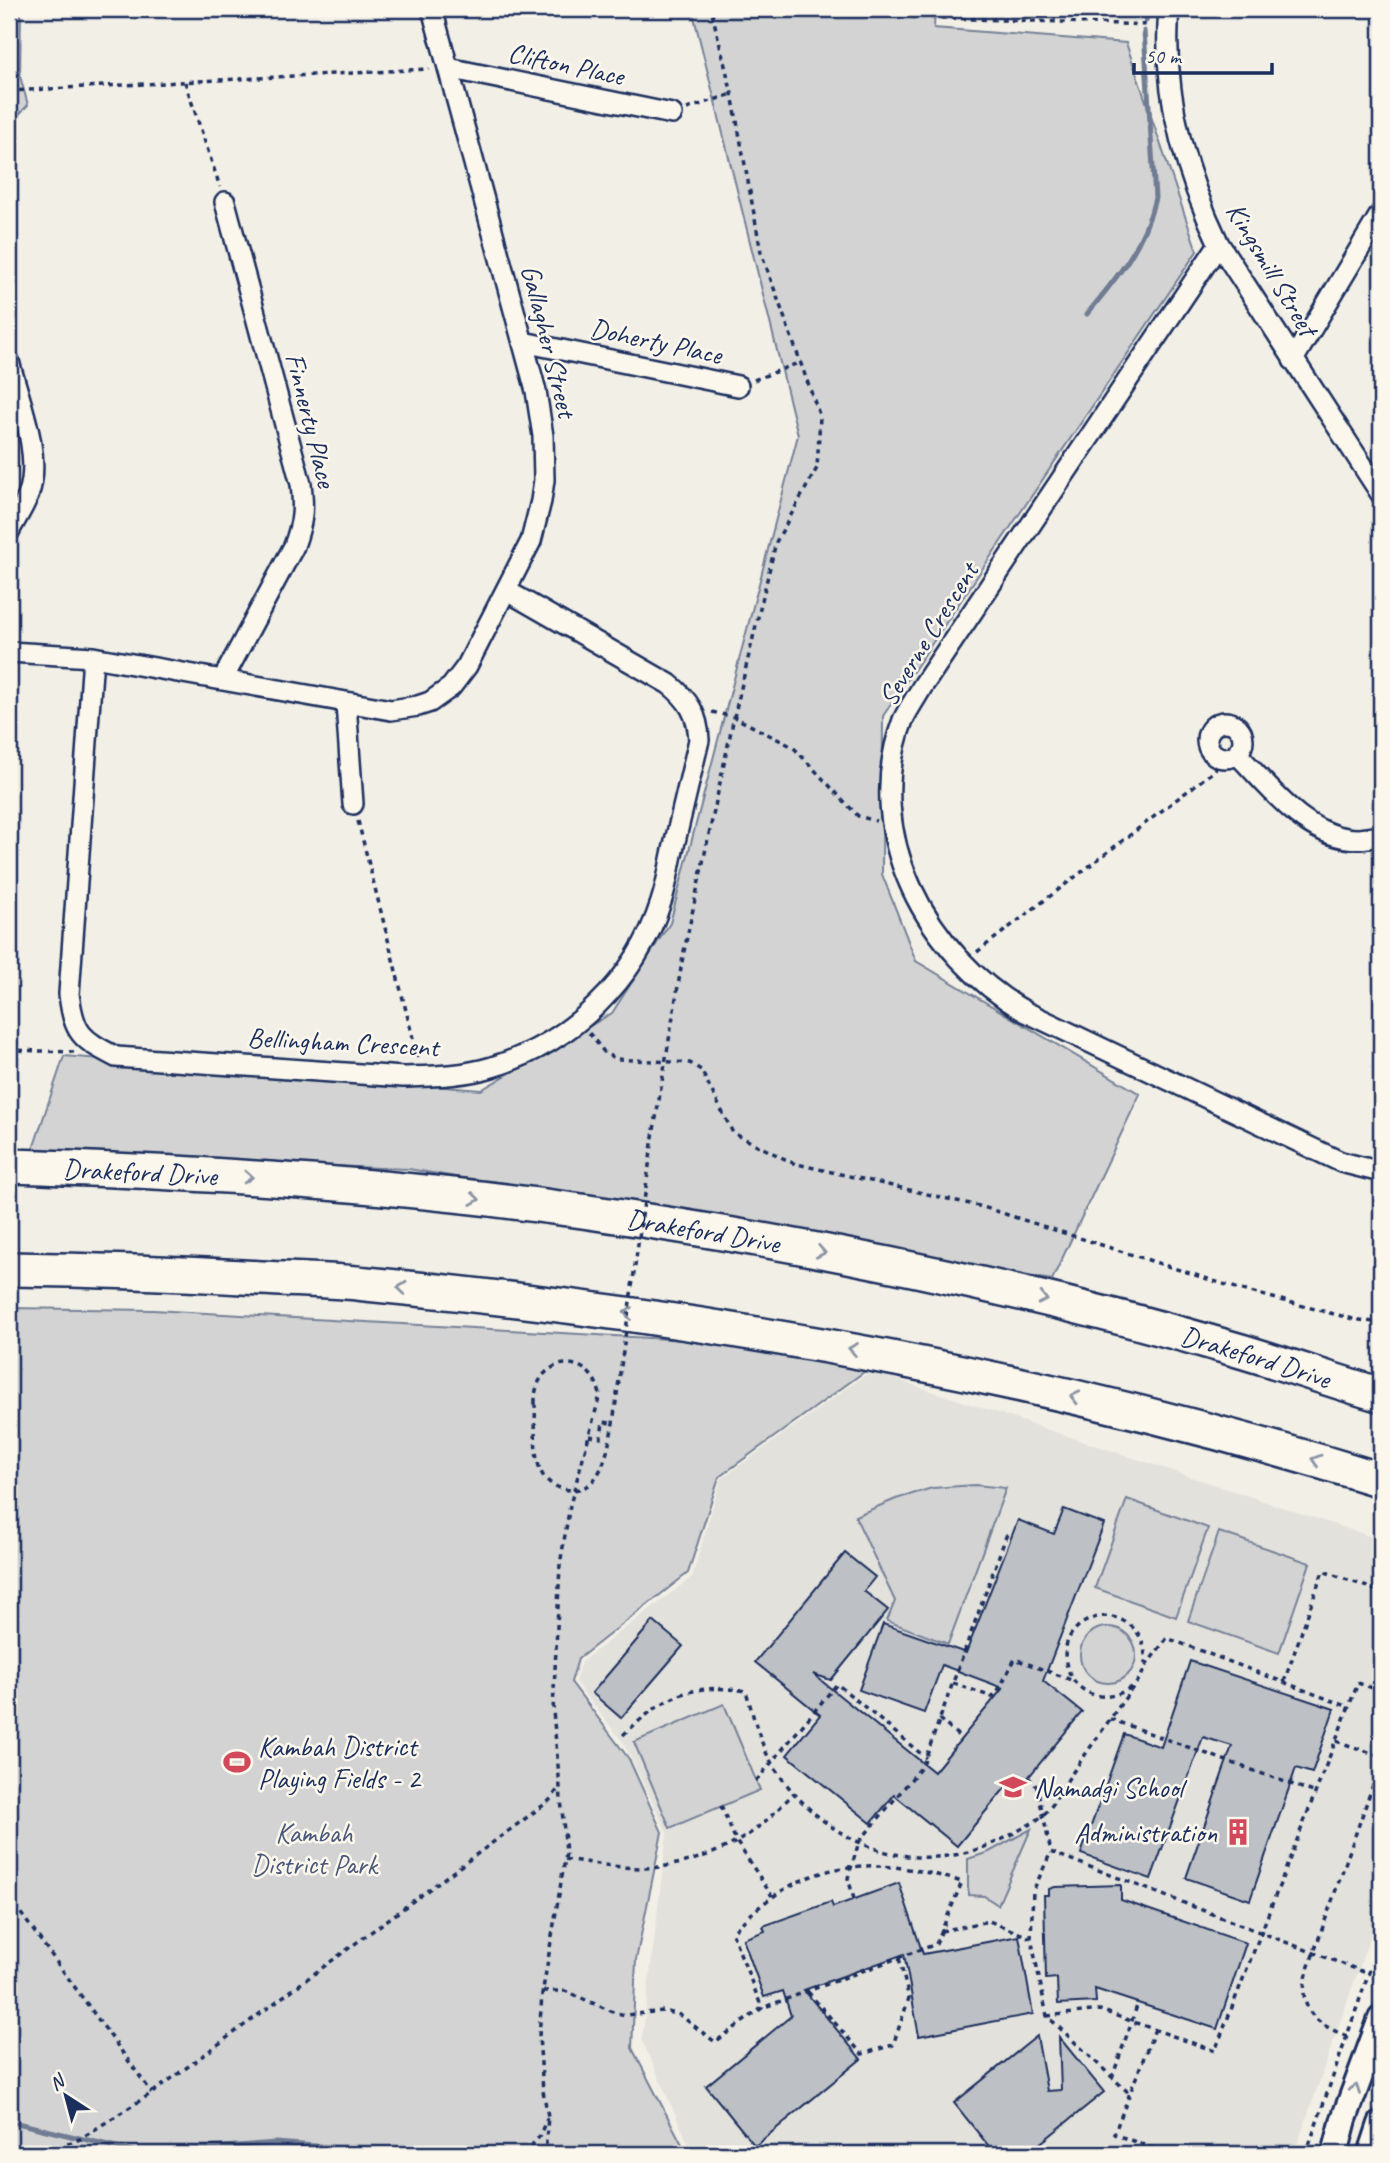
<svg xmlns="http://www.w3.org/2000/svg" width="1390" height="2163" viewBox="0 0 1390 2163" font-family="Caveat,sans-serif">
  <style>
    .built { fill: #e2e1dc }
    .green { fill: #d2d3d2; stroke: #768198; stroke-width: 2 }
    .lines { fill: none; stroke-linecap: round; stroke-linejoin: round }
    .stream { stroke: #707b93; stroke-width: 5 }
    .building { fill: #bdc0c4; stroke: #1b2f5e; stroke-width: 2 }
    .minor-casing { stroke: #1b2f5e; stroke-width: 24 }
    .tertiary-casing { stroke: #1b2f5e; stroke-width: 30 }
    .trunk-casing { stroke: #1b2f5e; stroke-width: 38 }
    .path { stroke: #1b2f5e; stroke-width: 3.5; stroke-dasharray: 5 5; stroke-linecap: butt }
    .minor { stroke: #fbf7ec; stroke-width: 19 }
    .tertiary { stroke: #fbf7ec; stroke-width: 24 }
    .trunk { stroke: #fbf7ec; stroke-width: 33 }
    .path-bridge { stroke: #1b2f5e; stroke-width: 3.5; stroke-dasharray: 5 5; stroke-linecap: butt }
    .oneway { stroke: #8b93a5 }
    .labels { text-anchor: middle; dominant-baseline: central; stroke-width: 5; stroke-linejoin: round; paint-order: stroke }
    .street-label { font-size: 28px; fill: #1b2f5e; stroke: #fbf7ec }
    .poi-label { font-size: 28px; fill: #1b2f5e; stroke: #fbf7ec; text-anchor: start }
    .park-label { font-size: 28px; fill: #49587b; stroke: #fbf7ec }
  </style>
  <rect width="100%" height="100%" fill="#f2efe6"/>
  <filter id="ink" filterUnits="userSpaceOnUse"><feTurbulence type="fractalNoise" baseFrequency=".0143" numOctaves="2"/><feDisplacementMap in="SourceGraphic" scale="14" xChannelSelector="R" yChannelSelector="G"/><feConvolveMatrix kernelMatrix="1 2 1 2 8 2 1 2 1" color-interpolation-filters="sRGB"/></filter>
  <g filter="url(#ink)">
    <path class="built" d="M951 9H1144L1143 22 951 14Z
      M871 1371 1381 1540V1905L1294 2154H693L642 2040 667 1833 623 1742 575 1682 581 1662 692 1577 721 1479Z"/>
    <path class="green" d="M9 9H21L20 76 28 105 9 125Z
      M692 9H935L934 28 1126 43 1197 251 883 716 882 874 916 961 1140 1094 1052 1280 409 1169 31 1155 64 1056 481 1090 612 1013 670 923 798 435Z
      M9 1308 153 1310 738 1343 868 1369 719 1477 688 1573 578 1659 571 1682 629 1759 662 1832 636 1960 632 2048 687 2154H9Z
      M975 1485 1006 1488 948 1644 887 1621 895 1601 855 1516 896 1499 932 1488Z
      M1127 1499 1208 1528 1176 1617 1095 1588Z
      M1219 1532 1310 1563 1279 1653 1188 1621Z
      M1080 1655a28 28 0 1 1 56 0a28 28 0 1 1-56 0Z
      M724 1704 760 1790 670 1828 634 1742Z
      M1031 1829 998 1905 984 1896 968 1895V1859L989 1852Z"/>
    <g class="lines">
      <path class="stream" d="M1146 21 1147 9
        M1087 314C1116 279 1145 244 1155 198L1144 31
        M9 2121 141 2153 276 2143 421 2154"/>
    </g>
    <path class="building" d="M1064 1509 1104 1524 1043 1681 1082 1712 1018 1790 1010 1782 957 1846 894 1795 871 1823 787 1755 820 1715 755 1662 845 1553 875 1577 864 1591 888 1610 831 1680 813 1674 934 1772 1003 1688 942 1665 924 1713 859 1690 883 1624 966 1653 1018 1520 1054 1534Z
      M653 1621 683 1646 621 1718 592 1693Z
      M1190 1661 1334 1709 1312 1773 1296 1768 1250 1900 1186 1878 1232 1746 1203 1737 1151 1879 1081 1854 1124 1734 1161 1747Z
      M899 1883 923 1954 1019 1936 1033 2014 919 2036 904 1954 804 1990 861 2059 755 2146 706 2086 791 2016 783 1991 764 1997 743 1939 765 1931 763 1926 831 1902 833 1907Z
      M1121 1885V1900L1246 1943 1217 2029 1095 1989 1096 2002 1058 2004 1057 1978 1046 1979 1044 1895H1049V1889L1055 1887Z
      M1037 2036 1047 2091 1061 2090 1059 2037 1104 2092 1027 2154H995L954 2103Z"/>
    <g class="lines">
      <defs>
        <path id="minor" d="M1169 9C1162 90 1184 171 1219 244L1381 494
          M448 68 672 114
          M1219 244 922 687C916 698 908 709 903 720 860 834 927 955 1026 1012L1341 1162 1381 1172
          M523 342 738 386
          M1293 360 1381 213
          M9 361C19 401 42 453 29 493 24 507 15 520 9 532
          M9 652 93 657 391 710 418 706 430 702 451 687 467 666 531 541 541 501 544 480 543 436 536 391 432 9
          M93 657 69 994C74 1034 81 1039 116 1057L403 1077C433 1076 463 1076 492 1067 571 1043 636 981 661 902 667 885 669 867 673 850 682 813 690 777 699 740 698 715 689 700 669 684L507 591
          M223 679 294 546C303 521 304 510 301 484L225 202
          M346 703 353 804
          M1207 740a18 18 0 1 1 36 0a18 18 0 1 1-36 0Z
          M1237 754C1271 788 1307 840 1360 839 1367 838 1374 837 1381 836"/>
        <path id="tertiary" d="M1335 2154 1344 2119 1381 2019
          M1371 2154 1381 2124"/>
        <g id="trunk">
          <path id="s1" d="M9 1166C200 1172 392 1184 582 1211 804 1243 1026 1288 1241 1351 1288 1365 1334 1381 1381 1395"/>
          <path d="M9 1269C93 1270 177 1273 261 1278 296 1280 331 1280 366 1284 712 1316 1049 1377 1381 1480"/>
        </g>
      </defs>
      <use href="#minor" class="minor-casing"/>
      <use href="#tertiary" class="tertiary-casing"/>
      <use href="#trunk" class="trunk-casing"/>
      <path class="path" d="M711 10 1150 25
        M185 82 220 187
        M9 91 429 69
        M687 109 732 94
        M754 380 801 362
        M712 712 734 717 793 747 858 816 876 821
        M358 821 418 1058
        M977 952 1215 770 1220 760
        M589 1033 604 1052 616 1059 690 1063 701 1070 733 1133 793 1163 983 1207 1239 1289 1353 1319 1381 1323
        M9 1050 74 1052
        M654 1130 683 956 734 717 776 542 817 468 820 417 761 252 732 94 711 9
        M535 1403C533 1356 591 1349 600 1395L570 1505 560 1565 553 1711 566 1853 542 1995 539 2036 543 2091 548 2116 545 2154
        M589 1436 601 1438 603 1422 613 1423
        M1284 1682 1323 1571 1381 1592
        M953 1683 992 1697 999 1689 1015 1659 1071 1680
        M1131 1687C1078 1724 1036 1641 1091 1619 1103 1614 1116 1616 1127 1623 1142 1633 1146 1647 1145 1664
        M939 1719 962 1739
        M1110 1719 1316 1793
        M623 1735C665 1697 689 1682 746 1691 754 1718 760 1746 776 1770 832 1852 927 1884 1016 1832 1024 1827 1036 1822 1043 1815 1054 1806 1062 1788 1070 1776 1094 1743 1116 1709 1141 1677L1145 1667 1167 1638 1349 1707
        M1336 1741 1381 1756
        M1028 1777 1037 1787 1051 1852 1369 1974
        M756 1781 837 1684 926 1758
        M721 1806 736 1841 772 1896
        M565 1859C591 1863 618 1868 645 1868 683 1867 735 1849 763 1823 774 1814 784 1803 794 1793
        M9 1897 152 2093
        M854 1899 848 1878 859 1842 923 1765 1008 1531
        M941 1931 989 1921 1031 1938 1047 2016 1130 2094
        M1031 1938 1033 1891 1051 1852
        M543 1991H565L613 2012 625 2015 664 2011 680 2015 715 2042 762 2008 732 1933C800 1859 869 1853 962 1882L936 1944 762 2008
        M808 1992 862 2054 893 2045 909 1998 899 1958
        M1047 2016 1100 2010 1215 2051 1358 1683 1381 1691
        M1155 2029 1114 2134 1168 2154
        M1347 2036C1326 2028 1304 2017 1304 1991 1304 1984 1307 1975 1308 1969L1381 1762
        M1112 2078 1138 2003
        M39 2154 80 2139 152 2093 541 1807 549 1801 559 1788
        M524 2154 539 2137 547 2118
        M1306 2154 1381 1938"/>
      <use href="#minor" class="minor"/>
      <use href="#tertiary" class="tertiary"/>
      <use href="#trunk" class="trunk"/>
      <path class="path-bridge" d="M535 1403C536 1422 533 1452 540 1469 543 1479 553 1487 564 1489 602 1497 608 1449 613 1423L654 1130"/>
    </g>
    <defs><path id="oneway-chevron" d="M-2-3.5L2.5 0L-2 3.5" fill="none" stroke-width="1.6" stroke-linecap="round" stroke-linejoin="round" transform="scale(1.75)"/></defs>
    <g class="oneway">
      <use href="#oneway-chevron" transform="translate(248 1177) rotate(3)"/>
      <use href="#oneway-chevron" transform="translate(475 1199) rotate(7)"/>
      <use href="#oneway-chevron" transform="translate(821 1252) rotate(11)"/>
      <use href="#oneway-chevron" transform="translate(402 1288) rotate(-174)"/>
      <use href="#oneway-chevron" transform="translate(1043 1299) rotate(14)"/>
      <use href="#oneway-chevron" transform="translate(628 1313) rotate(-172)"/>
      <use href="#oneway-chevron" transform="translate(853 1349) rotate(-170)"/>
      <use href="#oneway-chevron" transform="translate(1075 1397) rotate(-167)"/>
      <use href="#oneway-chevron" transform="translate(1316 1460) rotate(-163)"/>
      <use href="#oneway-chevron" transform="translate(1355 2089) rotate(-70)"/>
    </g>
  </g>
  <defs>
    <symbol id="stadium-bare" viewBox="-9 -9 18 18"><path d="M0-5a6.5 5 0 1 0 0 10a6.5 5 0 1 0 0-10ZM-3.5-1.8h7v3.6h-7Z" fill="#d1495b" stroke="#fbf7ec" stroke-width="2.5" paint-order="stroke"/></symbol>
    <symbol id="school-bare" viewBox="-9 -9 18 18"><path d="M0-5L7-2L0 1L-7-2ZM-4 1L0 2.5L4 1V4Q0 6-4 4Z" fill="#d1495b" stroke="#fbf7ec" stroke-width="2.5" paint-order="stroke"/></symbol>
    <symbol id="building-bare" viewBox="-9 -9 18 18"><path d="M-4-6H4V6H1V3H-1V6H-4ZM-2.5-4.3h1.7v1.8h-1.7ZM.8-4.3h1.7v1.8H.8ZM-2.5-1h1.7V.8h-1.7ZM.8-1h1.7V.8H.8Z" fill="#d1495b" stroke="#fbf7ec" stroke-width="2.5" paint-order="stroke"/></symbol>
  </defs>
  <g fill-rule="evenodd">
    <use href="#stadium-bare" x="218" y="1743" width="38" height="38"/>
    <use href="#school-bare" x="994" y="1768" width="38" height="38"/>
    <use href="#building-bare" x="1219" y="1813" width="38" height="38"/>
  </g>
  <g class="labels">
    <g class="street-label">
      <text transform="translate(566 64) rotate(12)">Clifton Place</text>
      <text transform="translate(1272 269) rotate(59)">Kingsmill Street</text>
      <text transform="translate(549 341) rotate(76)">Gallagher Street</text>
      <text transform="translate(656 341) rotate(12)">Doherty Place</text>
      <text transform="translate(311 420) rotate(76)">Finnerty Place</text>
      <text transform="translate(928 634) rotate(-58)">Severne Crescent</text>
      <text transform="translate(343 1042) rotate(3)">Bellingham Crescent</text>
      <text stroke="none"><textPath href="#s1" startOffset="131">Drakeford Drive</textPath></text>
      <text stroke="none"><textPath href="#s1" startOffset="698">Drakeford Drive</textPath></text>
      <text stroke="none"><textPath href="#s1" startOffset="1265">Drakeford Drive</textPath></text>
    </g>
    <g class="poi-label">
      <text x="258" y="1746">Kambah District<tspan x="258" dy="32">Playing Fields - 2</tspan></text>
      <text x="1034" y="1787">Namadgi School</text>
      <text x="1217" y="1832" text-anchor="end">Administration</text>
    </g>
    <g class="park-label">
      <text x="314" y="1832">Kambah<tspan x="314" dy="32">District Park</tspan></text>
    </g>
  </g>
  <rect width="1390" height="2163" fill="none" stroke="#fbf7ec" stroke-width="35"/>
  <rect x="18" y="18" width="1355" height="2128" fill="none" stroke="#1b2f5e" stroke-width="2.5" filter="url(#ink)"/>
  <g transform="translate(66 2096) rotate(324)" stroke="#fbf7ec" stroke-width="5" paint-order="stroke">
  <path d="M0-5L12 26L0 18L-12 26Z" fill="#1b2f5e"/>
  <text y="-10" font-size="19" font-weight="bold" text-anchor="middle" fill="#1b2f5e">N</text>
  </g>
  <path d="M1134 63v10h138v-10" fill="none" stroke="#1b2f5e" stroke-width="3.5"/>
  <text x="1145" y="63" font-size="21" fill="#1b2f5e" stroke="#fbf7ec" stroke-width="5" paint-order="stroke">50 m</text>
</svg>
